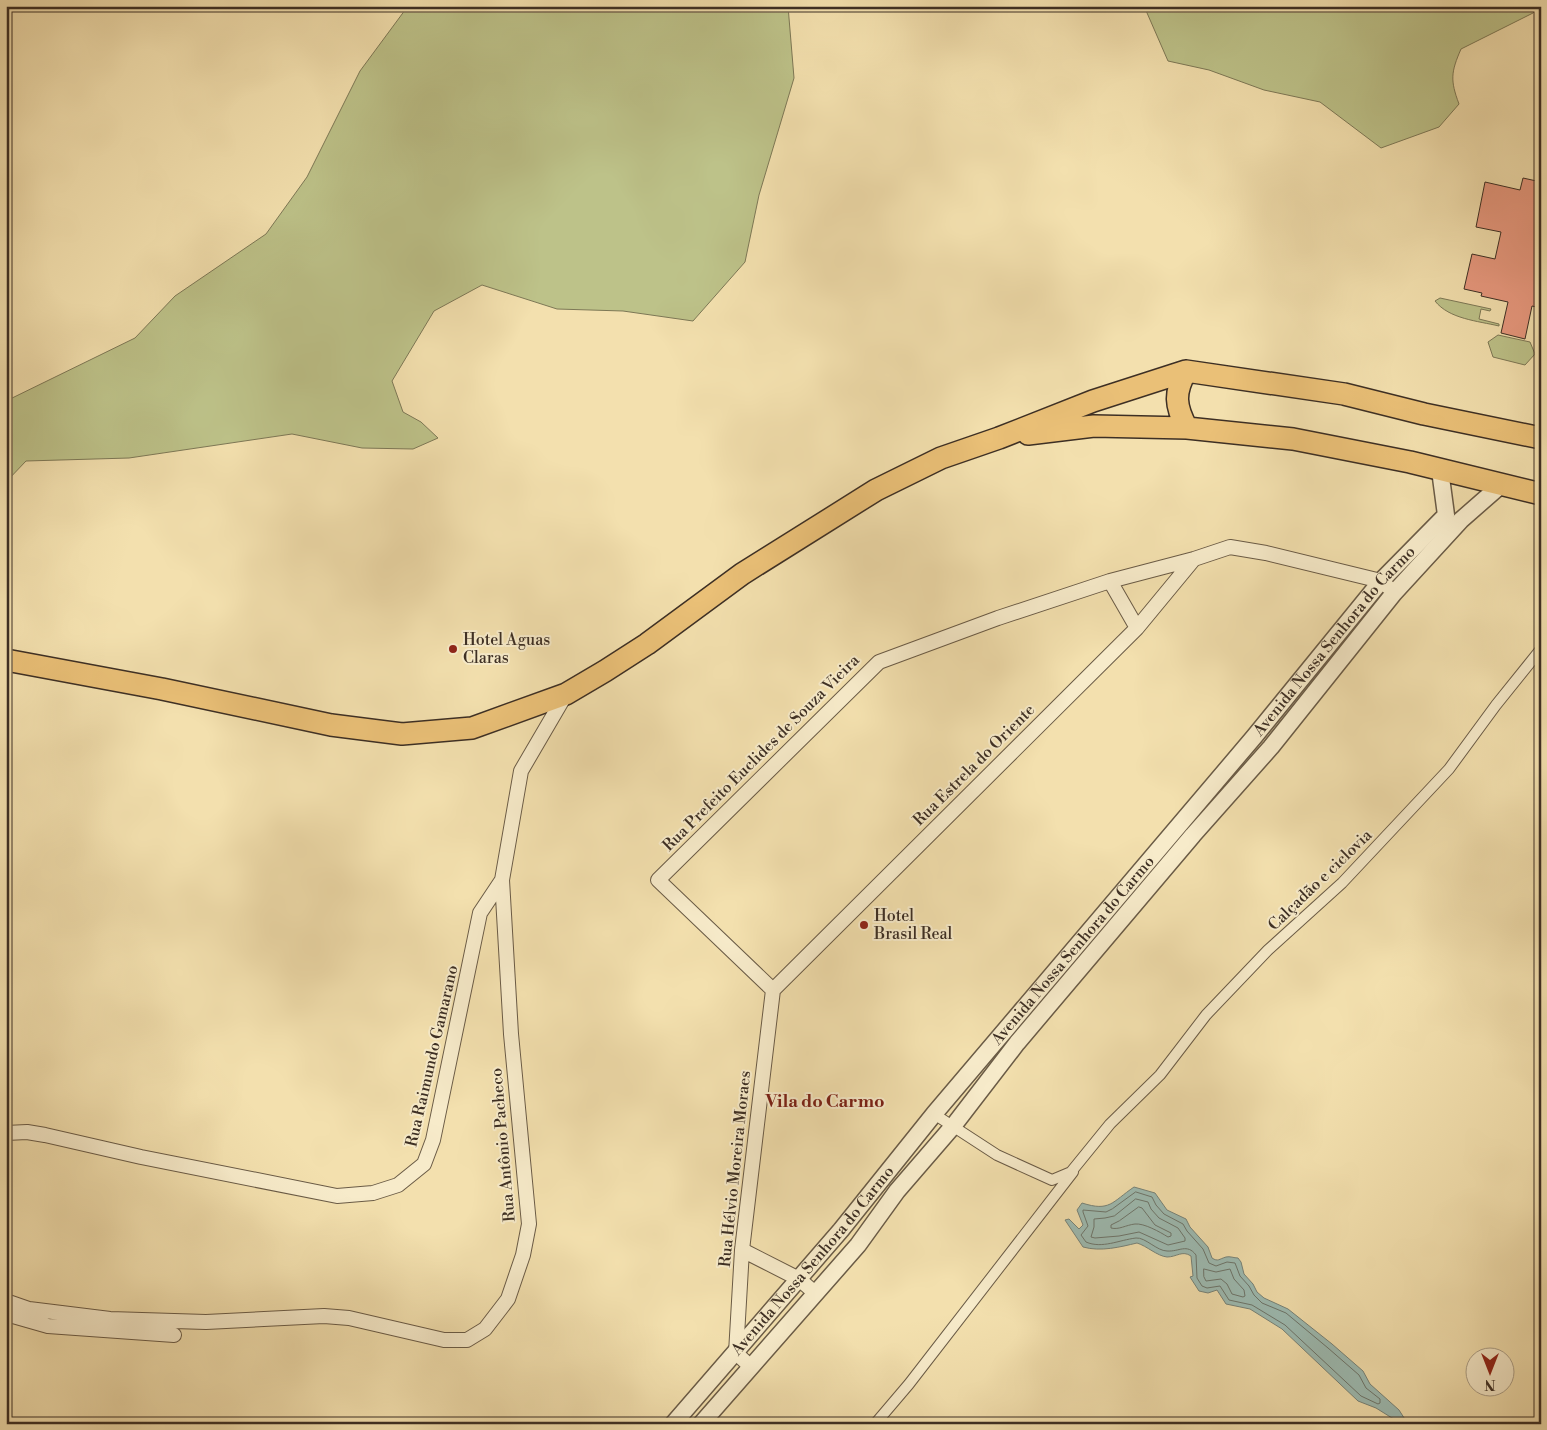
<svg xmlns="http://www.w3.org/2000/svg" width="1547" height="1430" viewBox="0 0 1547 1430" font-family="'Libre Bodoni',serif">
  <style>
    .green { fill: #bdc289; stroke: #7d7856 }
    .water { fill: #9dbbb2; stroke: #778379 }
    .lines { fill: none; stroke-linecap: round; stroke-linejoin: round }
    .shore { stroke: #6d756b; stroke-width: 1 }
    .stream { stroke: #778379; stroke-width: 4.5 }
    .building { fill: #e7987e; stroke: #3d2f24 }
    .pedestrian-casing { stroke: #6a5b46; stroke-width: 12 }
    .minor-casing { stroke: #6a5b46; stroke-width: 16 }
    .tertiary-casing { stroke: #6a5b46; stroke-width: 19 }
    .primary-casing { stroke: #3d2f24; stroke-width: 24 }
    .pedestrian { stroke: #f7ebca; stroke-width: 10 }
    .minor { stroke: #f7ebca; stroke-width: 14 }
    .tertiary { stroke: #f7ebca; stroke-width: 16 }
    .primary { stroke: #eac077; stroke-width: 21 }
    .poi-dot { fill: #8f2418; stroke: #f7ebca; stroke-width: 2 }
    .labels { text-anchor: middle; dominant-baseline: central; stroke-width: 4; stroke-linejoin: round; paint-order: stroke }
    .poi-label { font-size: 16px; fill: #3d2f24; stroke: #f7ebca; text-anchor: start }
    .street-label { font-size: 16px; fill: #3d2f24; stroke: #f7ebca }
    .neighbourhood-label { font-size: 18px; font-weight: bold; fill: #7a1f14; stroke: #f7ebca }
  </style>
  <rect width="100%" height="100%" fill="#f3e0ae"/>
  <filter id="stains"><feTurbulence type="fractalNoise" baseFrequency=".004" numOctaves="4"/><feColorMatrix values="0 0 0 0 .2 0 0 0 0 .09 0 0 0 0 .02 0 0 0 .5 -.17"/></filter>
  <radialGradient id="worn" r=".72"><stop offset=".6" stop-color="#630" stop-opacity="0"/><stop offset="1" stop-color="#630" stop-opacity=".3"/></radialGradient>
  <path class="green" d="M408 6H788L794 78 759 195 745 262 693 321 623 311 557 309 482 285 434 311 392 381 403 412 421 422 438 438 413 449 362 448 292 434 129 458 26 461 6 482V401L135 338 175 296 266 234 307 177 360 71Z
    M1144 6H1539L1533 13 1461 49C1451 72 1450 80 1459 104L1439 127 1381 148 1320 102 1264 90 1209 70 1168 61Z
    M1440 298 1491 309 1490 311 1481 309 1479 319 1499 324V326C1478 321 1449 319 1435 301Z
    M1498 335 1530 342 1535 354 1525 365 1493 357 1488 342Z"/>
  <path class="water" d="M1134 1187 1155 1193 1167 1210 1186 1219 1190 1227 1208 1247 1212 1258C1218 1262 1219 1259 1226 1257 1230 1256 1234 1258 1238 1258L1241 1262 1244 1274 1253 1284 1257 1292 1264 1298 1288 1309 1332 1344 1363 1371 1370 1384 1399 1410 1408 1424 1392 1418 1376 1408 1358 1401 1282 1329 1250 1309 1226 1304 1217 1290 1208 1293 1199 1291 1190 1277 1193 1276 1191 1256C1182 1250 1177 1257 1167 1257 1157 1256 1147 1246 1137 1243 1120 1247 1101 1252 1083 1247L1065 1220 1069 1219 1079 1229 1083 1225 1077 1210 1082 1203C1110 1212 1112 1202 1134 1187Z"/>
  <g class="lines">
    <path class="shore" d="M1136 1192 1152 1197 1156 1205 1164 1214 1183 1224 1187 1231 1203 1249 1209 1263 1216 1266 1227 1262 1235 1263 1240 1276 1249 1286 1254 1295 1262 1303 1286 1313 1328 1348 1359 1375 1366 1388 1380 1399V1403L1378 1404 1361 1396 1285 1325 1252 1305 1229 1300 1220 1286 1207 1288 1202 1286 1197 1278 1196 1255C1187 1243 1179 1252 1167 1251 1157 1251 1145 1237 1136 1238 1119 1240 1102 1249 1086 1242L1081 1235 1088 1226 1083 1212V1210L1106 1212 1112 1209Z
      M1136 1199 1148 1202 1151 1209 1159 1218 1178 1228 1185 1238V1241L1168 1245 1139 1232 1119 1236 1095 1238 1091 1237 1094 1227V1219L1105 1218 1114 1216Z
      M1139 1207 1142 1208 1155 1225 1171 1233V1236L1168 1237C1160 1232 1144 1223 1135 1224 1126 1225 1119 1230 1111 1228V1225L1119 1221Z
      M1204 1269 1216 1272 1230 1269 1234 1279 1244 1290 1245 1296 1243 1297 1232 1294 1227 1284 1221 1279 1206 1281 1204 1277Z"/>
    <path class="stream" d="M1408 1424 1425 1422 1432 1424"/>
  </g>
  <path class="building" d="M1523 178 1541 182V308L1532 306 1525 339 1501 333 1508 302 1481 296 1482 293 1464 289 1472 254 1495 259 1501 232 1476 227 1485 182 1520 190Z"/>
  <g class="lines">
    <defs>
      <path id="pedestrian" d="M934 1114 997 1155 1052 1180 1071 1172 1110 1124 1160 1075 1206 1015 1268 950 1342 883 1449 769 1496 705 1541 649
        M875 1424 909 1384 1073 1172"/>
      <path id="minor" d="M1110 581 1137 628
        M773 990 658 880 879 662 998 618 1110 581 1194 559 1230 547 1266 553 1381 581 1388 587
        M773 990 1137 628 1194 559
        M6 1133 27 1132 45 1135 141 1157 337 1196 373 1193 398 1185 424 1164 433 1140 480 913 502 880 521 771 566 694
        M742 1250 799 1279 815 1293
        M6 1301 29 1309 110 1319 206 1322 324 1316 349 1318 444 1340H467L485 1329 508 1299 523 1255 529 1224 511 1034 502 880
        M6 1314 48 1326 174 1335
        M751 1367 736 1353 742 1250 773 990
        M6 1423 7 1424"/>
      <g id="tertiary">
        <path id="s1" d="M673 1424 841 1230 934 1114 1254 737 1381 581 1446 515 1440 470"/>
        <path d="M701 1424 858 1245 897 1191 954 1125 1017 1043 1193 835 1271 747 1394 593 1461 520 1501 485"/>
      </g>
      <path id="primary" d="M1186 371C1174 393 1175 406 1187 428
        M1028 434 1094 426 1187 428 1293 439 1410 462 1541 494
        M6 660 162 689 331 725 402 734 472 728 566 694 605 671 647 644 742 574 876 490 941 458 999 438 1093 401 1186 371 1344 394 1424 414 1541 438"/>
    </defs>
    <use href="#pedestrian" class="pedestrian-casing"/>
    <use href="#minor" class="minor-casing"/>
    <use href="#tertiary" class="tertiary-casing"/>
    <use href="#primary" class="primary-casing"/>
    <use href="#pedestrian" class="pedestrian"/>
    <use href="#minor" class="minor"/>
    <use href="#tertiary" class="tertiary"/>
    <use href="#primary" class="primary"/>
  </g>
  <g class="poi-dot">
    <circle cx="453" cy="649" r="5"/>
    <circle cx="864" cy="925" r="5"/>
  </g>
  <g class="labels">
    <g class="poi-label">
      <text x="463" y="640">Hotel Aguas<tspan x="463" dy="18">Claras</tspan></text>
      <text x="874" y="916">Hotel<tspan x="874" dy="18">Brasil Real</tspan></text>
    </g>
    <g class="street-label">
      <text stroke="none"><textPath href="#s1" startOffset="1025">Avenida Nossa Senhora do Carmo</textPath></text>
      <text transform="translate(761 753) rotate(-45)">Rua Prefeito Euclides de Souza Vieira</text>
      <text transform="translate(974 765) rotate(-45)">Rua Estrela do Oriente</text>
      <text transform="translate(1320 880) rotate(-44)">Calçadão e ciclovia</text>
      <text stroke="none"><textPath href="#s1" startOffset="620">Avenida Nossa Senhora do Carmo</textPath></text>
      <text transform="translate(432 1056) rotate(-77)">Rua Raimundo Gamarano</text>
      <text transform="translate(503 1145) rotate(-95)">Rua Antônio Pacheco</text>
      <text transform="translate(735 1169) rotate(-84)">Rua Hélvio Moreira Moraes</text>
      <text stroke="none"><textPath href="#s1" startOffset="215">Avenida Nossa Senhora do Carmo</textPath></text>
    </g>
    <g class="neighbourhood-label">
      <text x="825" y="1101">Vila do Carmo</text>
    </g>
  </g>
  <rect width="1547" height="1430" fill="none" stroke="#f3e0ae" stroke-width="25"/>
  <rect x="8" y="8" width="1532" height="1415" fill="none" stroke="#3d2f24" stroke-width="2.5"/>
  <rect x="12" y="12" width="1522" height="1405" fill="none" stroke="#3d2f24"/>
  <g transform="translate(1490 1372) rotate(180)"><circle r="24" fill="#f7ebca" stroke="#ada088"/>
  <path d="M0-4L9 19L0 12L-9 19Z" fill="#8f2418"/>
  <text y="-8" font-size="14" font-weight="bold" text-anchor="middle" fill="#3d2f24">N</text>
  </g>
  <rect width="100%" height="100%" filter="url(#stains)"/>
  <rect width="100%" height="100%" fill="url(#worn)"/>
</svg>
